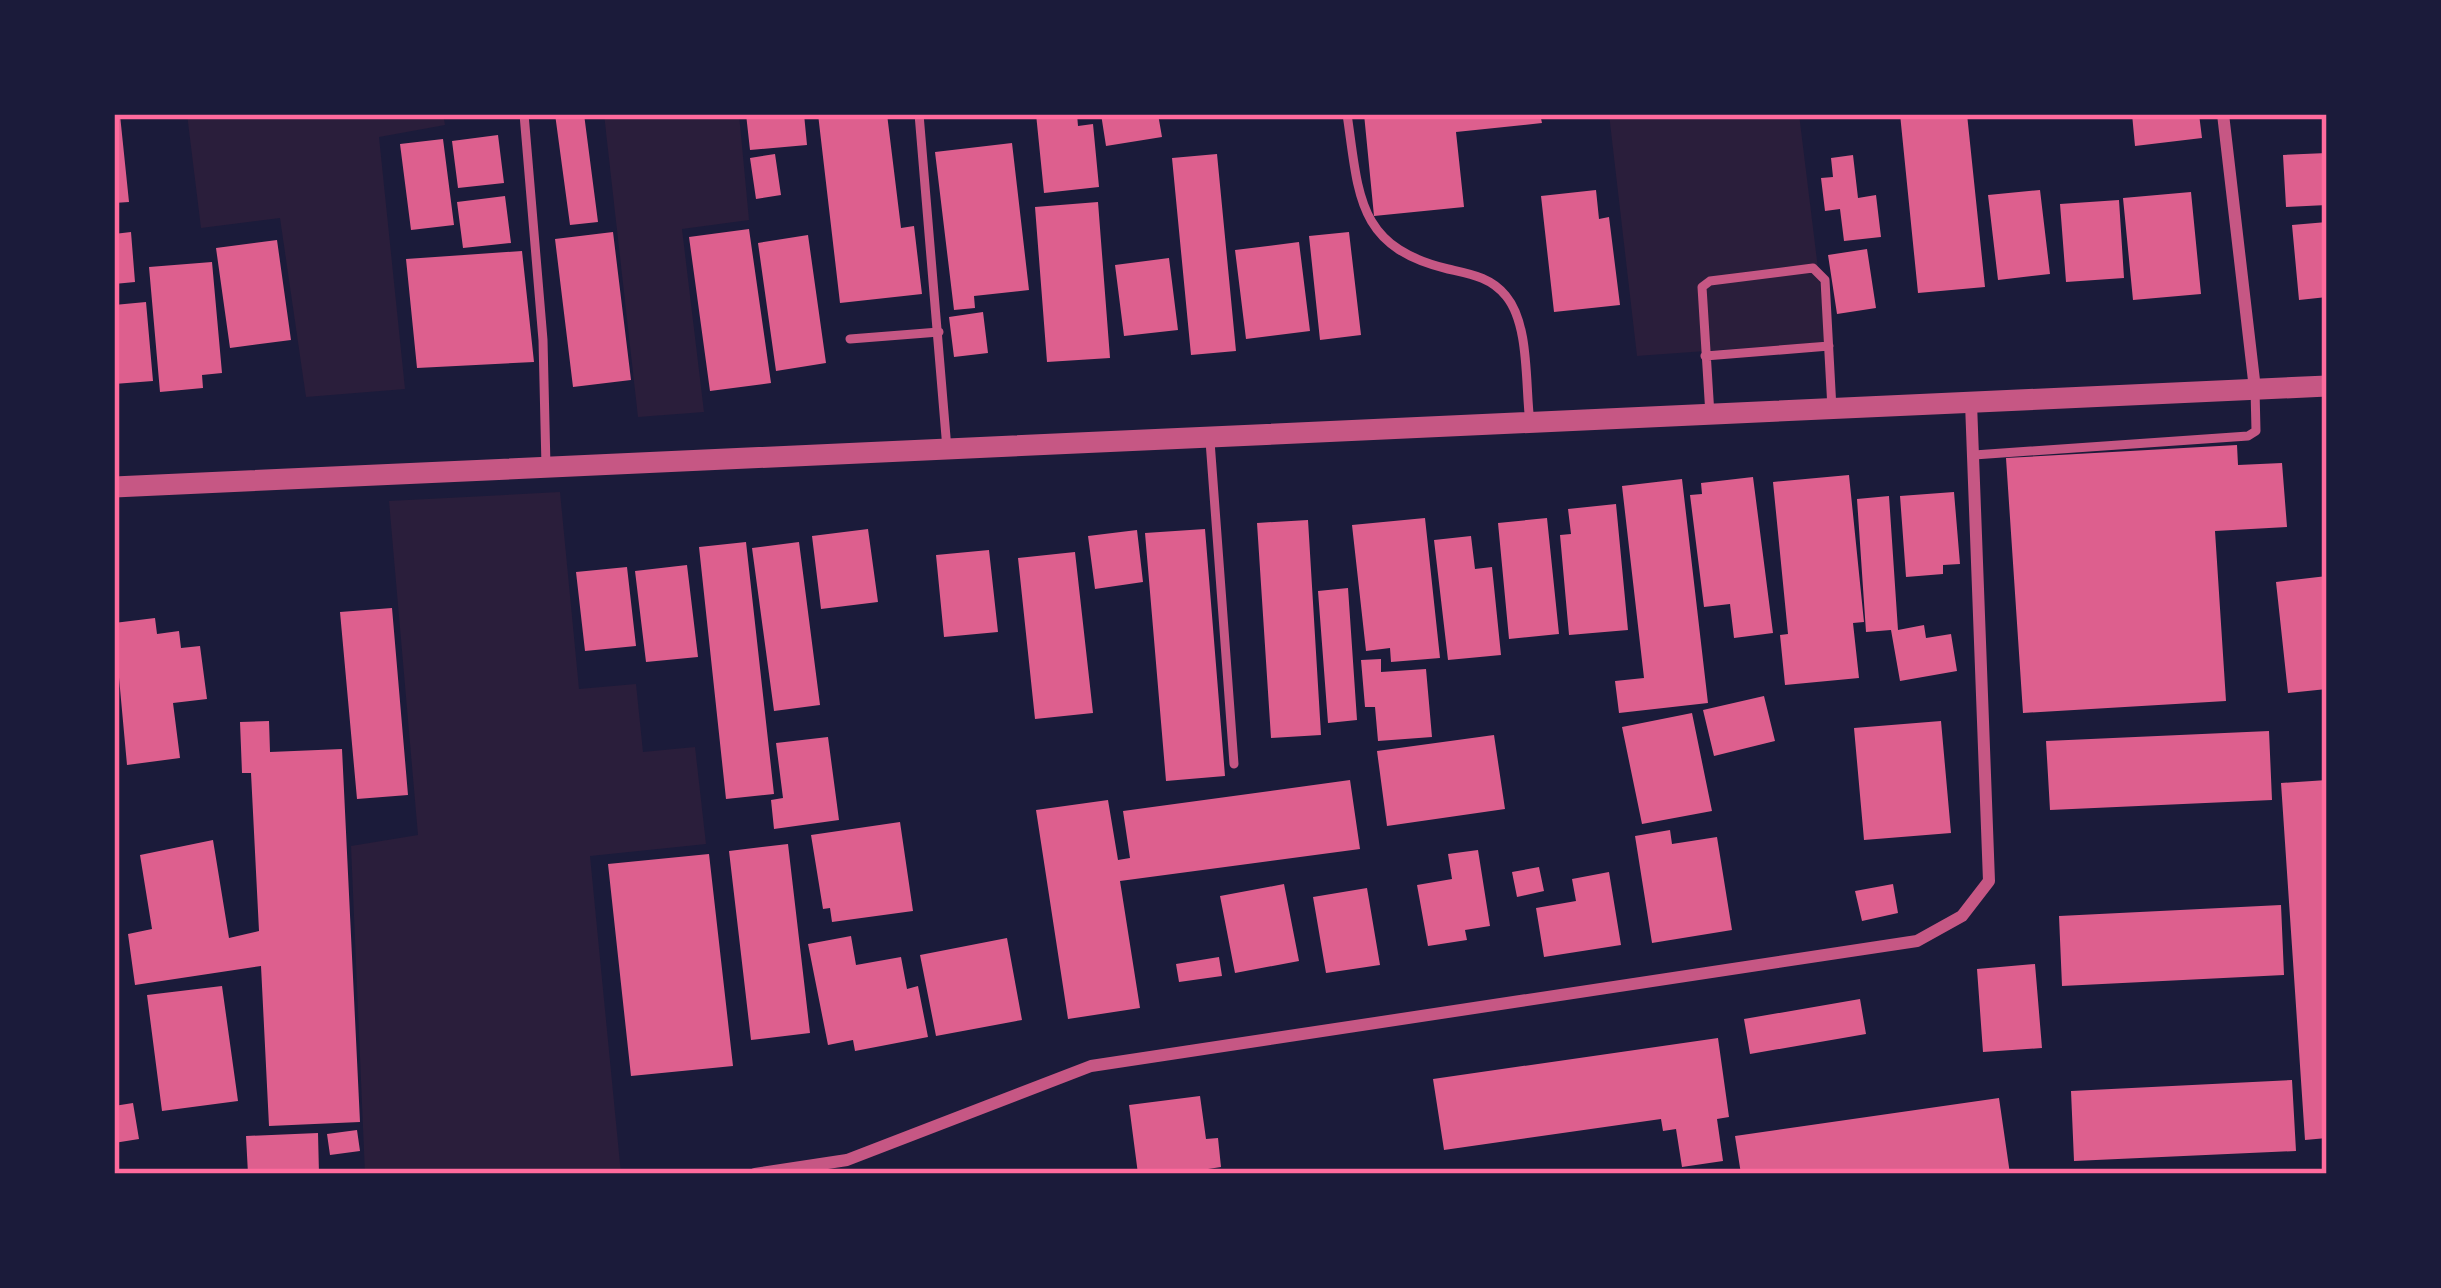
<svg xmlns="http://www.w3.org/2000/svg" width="2441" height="1288" viewBox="0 0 2441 1288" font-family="Raleway,sans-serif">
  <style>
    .green { fill: #2a1e3b }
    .building { fill: #dd5f8e }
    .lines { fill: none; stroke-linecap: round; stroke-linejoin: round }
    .service { stroke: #c65784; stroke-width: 9 }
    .minor { stroke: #c65784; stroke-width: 12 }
    .tertiary { stroke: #c65784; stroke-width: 21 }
    .neatline { fill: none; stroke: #ff6b9d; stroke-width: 4.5 }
  </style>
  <rect width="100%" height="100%" fill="#1b1b3a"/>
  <path class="green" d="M187 114H443L445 125 379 137 405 389 306 397 280 218 201 228Z
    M604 114H739L749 220 682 229 704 412 638 417Z
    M1609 114H1799L1827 342 1637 356Z
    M560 492 579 689 636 684 643 752 695 747 706 844 590 856 621 1174H365L351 846 418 835 389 501Z"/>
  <path class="building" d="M555 114H584L598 222 570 225Z
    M746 114H804L807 145 750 150Z
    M818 114H887L901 228 914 226 922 294 840 303Z
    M1036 114H1077L1078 126 1093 124 1099 187 1044 193Z
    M1101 114H1158L1162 137 1106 146Z
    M1364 114H1540L1542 123 1456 132 1464 207 1374 216Z
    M1900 114H1967L1985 287 1918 293Z
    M2132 114H2199L2202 138 2135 146Z
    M120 115 129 202 114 203V116Z
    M498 135 504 183 458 188 452 141Z
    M443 139 454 225 411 230 400 144Z
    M1012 143 1029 290 974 296 975 308 954 310 935 152Z
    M2327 153V205L2286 207 2283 155Z
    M775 154 781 195 756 199 750 158Z
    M1217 154 1236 351 1191 355 1172 158Z
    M1853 155 1858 198 1876 195 1881 237 1844 241 1840 209 1825 211 1821 178 1833 177 1831 158Z
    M1596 190 1599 219 1609 217 1620 305 1554 312 1541 196Z
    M2040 190 2050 274 1998 280 1988 195Z
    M2191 192 2201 294 2133 300 2123 198Z
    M505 196 511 243 463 248 457 202Z
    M2119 200 2124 278 2066 282 2060 204Z
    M1098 202 1110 358 1047 362 1035 207Z
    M2327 222V297L2299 300 2292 225Z
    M749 229 771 383 710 391 689 237Z
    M131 232 135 282 114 284V234Z
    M613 232 631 380 573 387 555 239Z
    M1349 232 1361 335 1320 340 1309 236Z
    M808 235 826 363 776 371 758 243Z
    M277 240 291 340 230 348 216 248Z
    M1299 242 1310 331 1246 339 1235 250Z
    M1867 249 1876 308 1837 314 1828 255Z
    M522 251 534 362 417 368 406 259Z
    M1169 258 1178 330 1124 336 1115 265Z
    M212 262 222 373 202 375 203 388 160 392 149 267Z
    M146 302 153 381 114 384V305Z
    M983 312 988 353 954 357 949 317Z
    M2237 445 2238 465 2282 463 2287 527 2215 531 2226 701 2023 713 2006 458Z
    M1849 475 1864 622 1853 623 1859 678 1785 685 1780 635 1788 634 1773 482Z
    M1753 477 1773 633 1734 638 1730 604 1704 607 1690 495 1702 494 1701 483Z
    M1682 479 1708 703 1619 713 1615 681 1644 678 1622 486Z
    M1954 492 1960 564 1943 565V574L1906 577 1900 496Z
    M1889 496 1898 630 1924 625 1926 638 1951 634 1957 671 1900 681 1891 630 1866 632 1857 499Z
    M1616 504 1628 630 1569 635 1560 535 1571 534 1568 509Z
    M1425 518 1440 658 1391 662 1390 648 1366 651 1352 525Z
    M1547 518 1559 634 1509 639 1498 523Z
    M1308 520 1321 735 1271 738 1257 523Z
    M868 529 878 602 821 609 812 536Z
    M1205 529 1225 776 1166 781 1145 533Z
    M1137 530 1143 582 1095 589 1088 536Z
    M1471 536 1475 569 1492 567 1501 655 1448 660 1434 540Z
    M746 542 774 794 726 799 699 547Z
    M799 542 820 705 774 711 752 548Z
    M989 550 998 632 944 637 936 555Z
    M1075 552 1093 713 1035 719 1018 558Z
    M687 565 698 657 646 662 635 571Z
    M627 567 636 646 585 651 576 572Z
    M2327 576V689L2288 693 2276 582Z
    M1348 588 1357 720 1328 723 1318 591Z
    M392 608 408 795 357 799 340 612Z
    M155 618 157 634 179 631 181 648 200 646 207 699 173 703 180 758 127 765 114 623Z
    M1381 659V672L1426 669 1432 737 1378 741 1375 707H1365L1361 660Z
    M1764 696 1775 741 1714 756 1703 710Z
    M1692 713 1712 811 1642 824 1622 727Z
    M269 721 270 752 342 749 360 1122 269 1126 261 966 135 985 128 934 152 929 140 855 213 840 229 938 259 931 251 773H242L240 722Z
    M1941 721 1951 833 1864 840 1854 728Z
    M2269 731 2272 800 2050 810 2046 741Z
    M1494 735 1505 809 1387 826 1377 751Z
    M828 737 839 820 774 829 771 800 783 798 776 743Z
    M1350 780 1360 849 1120 881 1140 1008 1068 1019 1036 810 1108 800 1118 860 1130 858 1123 811Z
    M2327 780V1138L2305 1140 2281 783Z
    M900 822 913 911 832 922 830 908 823 909 811 835Z
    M1670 830 1672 844 1717 837 1732 930 1652 943 1635 836Z
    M788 844 810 1033 751 1040 729 851Z
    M1478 850 1490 926 1465 930 1467 940 1428 946 1417 885 1452 879 1448 854Z
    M709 854 733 1066 631 1076 608 864Z
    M1539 867 1544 891 1517 897 1512 872Z
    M1609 872 1621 945 1544 957 1536 908 1576 901 1572 879Z
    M1284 884 1299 961 1235 973 1220 896Z
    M1893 884 1898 913 1862 921 1855 891Z
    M1367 888 1380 965 1326 973 1313 897Z
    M2281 905 2284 975 2062 986 2059 916Z
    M851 936 856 965 901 957 907 989 918 986 928 1037 855 1051 853 1040 828 1045 808 944Z
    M1007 938 1022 1020 936 1036 920 955Z
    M1219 957 1222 976 1179 982 1176 964Z
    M2035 964 2042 1048 1983 1052 1977 969Z
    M222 986 238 1101 162 1111 147 995Z
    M1860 999 1866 1034 1750 1054 1744 1019Z
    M1718 1038 1729 1117 1717 1119 1723 1161 1682 1167 1676 1129 1663 1131 1661 1119 1444 1150 1433 1079Z
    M2292 1080 2296 1151 2074 1161 2071 1091Z
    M1200 1096 1206 1139 1218 1138 1221 1167 1208 1169 1209 1174H1138L1129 1105Z
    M1999 1098 2010 1174H1741L1735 1136Z
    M133 1103 139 1139 114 1143V1106Z
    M357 1130 360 1151 330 1155 327 1134Z
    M318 1133 319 1174H248L246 1136Z"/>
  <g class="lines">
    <path class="service" d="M524 114 543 340 546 467
      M919 114 947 449
      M1347 114C1359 195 1356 247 1448 269 1470 274 1491 277 1506 296 1530 325 1525 386 1530 423
      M850 339 939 332
      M1705 356 1829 346
      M1710 415 1702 287 1710 281 1813 268 1825 280 1832 409
      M1210 441 1234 764
      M1974 455 2248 436 2256 431 2255 389"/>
    <path class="minor" d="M2223 114 2255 389
      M755 1174 847 1160 1091 1066 1917 941 1962 916 1989 881 1971 403"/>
    <path class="tertiary" d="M114 487 2327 386"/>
  </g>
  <rect width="2441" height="1288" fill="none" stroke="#1b1b3a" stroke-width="234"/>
  <rect x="117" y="117" width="2207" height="1054" class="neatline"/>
</svg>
